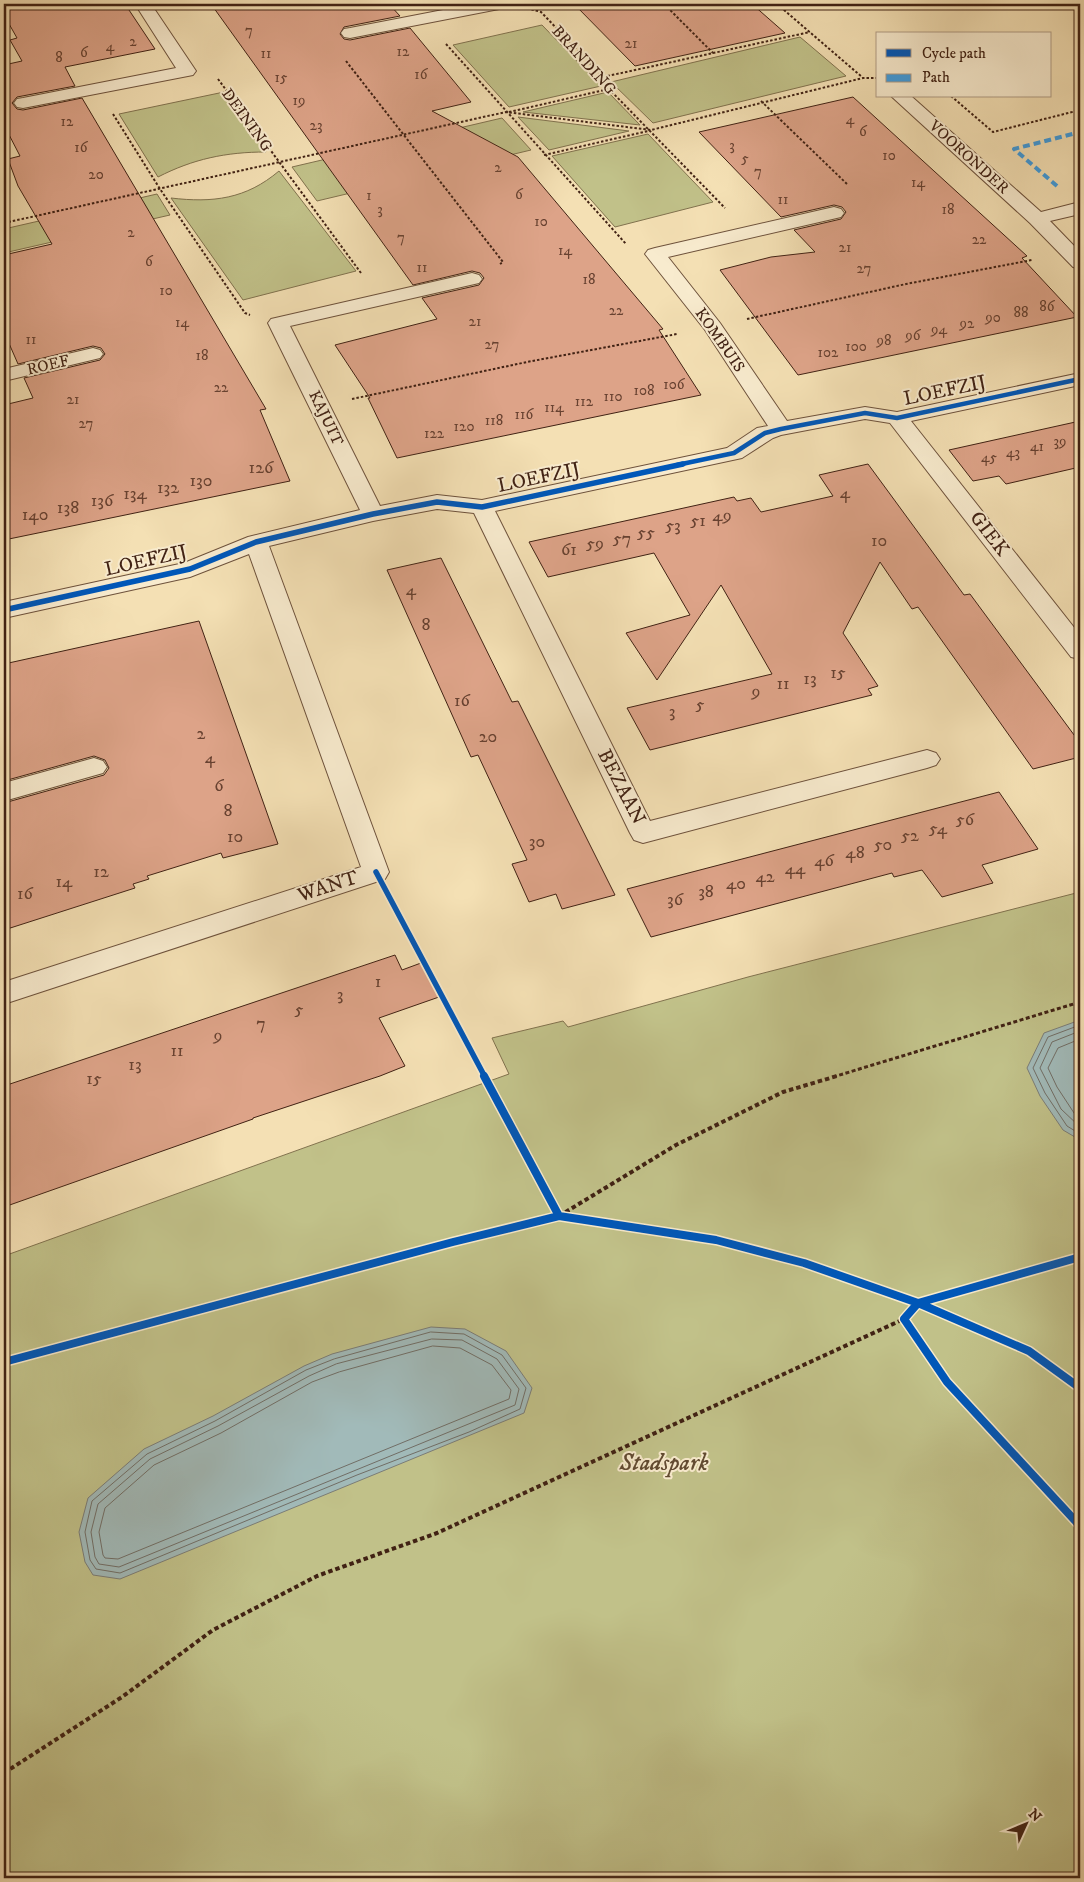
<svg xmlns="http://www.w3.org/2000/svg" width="1084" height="1882" viewBox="0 0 1084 1882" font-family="'IM FELL DW Pica',serif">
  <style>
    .green { fill: #c1c189; stroke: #81724e }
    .water { fill: #a1bab9; stroke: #7b7d77 }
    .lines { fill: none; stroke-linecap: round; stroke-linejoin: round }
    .shore { stroke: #716e66; stroke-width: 1 }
    .building { fill: #dda388; stroke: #412214 }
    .minor-casing { stroke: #6e523c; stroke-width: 2 }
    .path-far2 { stroke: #412214; stroke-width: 2; stroke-dasharray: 2.5 2; stroke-linecap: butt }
    .path-far1 { stroke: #412214; stroke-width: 3; stroke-dasharray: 4 2.5; stroke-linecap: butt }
    .path { stroke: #412214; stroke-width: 4; stroke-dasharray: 4.5 3; stroke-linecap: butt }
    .minor { fill: #f8ebce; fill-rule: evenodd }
    .quiet { stroke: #3f9cde; stroke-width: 4; stroke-dasharray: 7 4; stroke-linecap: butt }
    .cycleway-far2-casing { stroke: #f8ebce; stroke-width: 6 }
    .cycleway-far1-casing { stroke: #f8ebce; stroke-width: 9 }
    .cycleway-casing { stroke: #f8ebce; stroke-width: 11 }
    .cycleway-far2 { stroke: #0057b8; stroke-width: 4.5 }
    .cycleway-far1 { stroke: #0057b8; stroke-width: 5.5 }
    .cycleway { stroke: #0057b8; stroke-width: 8 }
    .labels { text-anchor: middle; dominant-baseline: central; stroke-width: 4; stroke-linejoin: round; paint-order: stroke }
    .far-number-label { font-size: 15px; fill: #684231 }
    .far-street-label { font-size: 16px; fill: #412214; stroke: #f8ebce }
    .number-label { font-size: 18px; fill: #684231 }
    .street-label { font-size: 20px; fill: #412214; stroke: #f8ebce }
    .near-park-label { font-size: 24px; font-style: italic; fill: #614a31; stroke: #f8ebce }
  </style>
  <rect width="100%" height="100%" fill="#f4e0b4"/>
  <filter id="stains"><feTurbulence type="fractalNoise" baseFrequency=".004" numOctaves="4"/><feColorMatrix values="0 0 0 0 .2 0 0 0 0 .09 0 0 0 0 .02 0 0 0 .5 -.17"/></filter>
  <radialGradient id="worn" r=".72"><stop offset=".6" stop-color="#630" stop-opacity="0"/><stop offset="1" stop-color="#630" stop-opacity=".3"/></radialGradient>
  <path class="green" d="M542 25 601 86 509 107 453 45Z
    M800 37 846 76 653 123 611 82Z
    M224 92 266 152C226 152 193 159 158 177L119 114Z
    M608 92 640 125 523 112Z
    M518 117 629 131 549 150Z
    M502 118 531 150 317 201 292 167Z
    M648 134 713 202 615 227 552 156Z
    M279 171 356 271 243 300 171 198C213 203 246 199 279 171Z
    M157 194 170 215 4 253V229Z
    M1080 892V1878H4V1256L509 1074 492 1038 563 1021 568 1027 748 977Z"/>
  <path class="water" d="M1080 1020V1140L1063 1130 1040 1096 1027 1068 1044 1033Z
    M431 1327 465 1329 506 1351 532 1388 524 1413 120 1579 93 1575 85 1562 79 1532 88 1498 144 1449 213 1416 304 1366 332 1354Z"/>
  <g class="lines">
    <path class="shore" d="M1080 1025 1048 1037 1033 1068 1045 1093 1067 1126 1080 1134
      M1080 1031 1052 1042 1040 1068 1061 1109 1080 1127
      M1080 1039 1058 1048 1048 1068 1057 1087 1076 1116 1080 1118
      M431 1332 464 1334 502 1355 526 1388 520 1409 469 1432 357 1475 120 1573 96 1569 90 1560 85 1532 92 1501 147 1454 215 1421 306 1370 334 1359Z
      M432 1339 462 1340 497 1359 519 1389 515 1405 119 1567 99 1564 95 1557 91 1532 98 1504 150 1459 218 1426 309 1376 336 1364Z
      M433 1346 460 1348 492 1365 511 1390 509 1399 118 1559 105 1558 103 1555 99 1532 105 1508 154 1465 221 1433 312 1382 339 1372Z"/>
  </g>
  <path class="building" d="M4 4H125L155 49 65 67 75 86 17 97 12 103 17 109 23 110 82 98 266 409 260 410 290 481 4 540V405L33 398 24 378 100 360 105 354 101 348 93 346 18 364 4 332V255L52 244 18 186 8 159 20 156 4 125V65L22 61 10 40 17 38 4 15Z
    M211 4H389L400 16 344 27 340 34 344 39 350 40 410 28 471 102 432 111 518 157 663 329 659 330 701 395 397 458 368 398H370L335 345 437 319 422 298 479 285 484 278 480 273 472 271 413 285Z
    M574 4H752L785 33 635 66Z
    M853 97 1027 256 1022 258 1077 317 798 375 720 270 771 257 815 252 794 230 841 219 846 212 842 207 834 205 781 217 699 132Z
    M1080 421V467L1006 484 999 476 973 481 949 450Z
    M868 464 964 595 970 594 1080 743V757L1033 769 918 607 912 609 880 562 843 633 878 686 868 689 872 695 650 750 627 708 772 674 721 585 657 680 626 633 690 615 654 553 548 577 529 542 734 497 737 501 751 498 761 512 833 496 819 475Z
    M441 558 512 702 518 701 615 895 562 909 556 894 529 902 512 864 527 860 478 755 471 757 387 570Z
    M199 621 278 844 223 858 221 853 147 876 149 879 133 884 135 888 4 930V803L104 775 109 768 105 760 94 756 4 781V664Z
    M999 792 1038 849 982 865 993 883 942 897 922 870 894 877 892 873 651 937 627 889Z
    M395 955 402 970 421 963 439 997 379 1018 405 1066 380 1076 253 1118V1119L4 1207V1086Z"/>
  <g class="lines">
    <defs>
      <path id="minor" d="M135 4H151L196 71 193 75 23 108 17 107 14 103 17 99 23 98 176 68Z
        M474 4H507L505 8 499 9 350 38 344 37 341 33 344 29 350 28Z
        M891 96H911L1041 212 1080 202V214L1050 221 1080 252V269L1073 267 1030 223Z
        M834 207 841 209 844 213 841 217 668 257 720 323 787 421 865 407 897 412 1080 373V385L911 421 1080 635V659L1071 657 890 423 865 419 781 435 773 438 742 458 495 511 650 821 927 750 936 753 940 759 936 765 927 768 643 843 634 840 630 833 474 513 437 509 373 521 269 546 389 872 385 879 4 1004V982L361 867 249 554 190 577 4 618V602L184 563 248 537 360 510 268 323 271 319 472 273 479 275 482 279 479 283 290 326 380 506 437 495 482 500 727 448 757 428 768 426 705 330 645 254 648 250 655 248Z
        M93 348 100 350 103 354 100 358 4 381V369Z
        M94 758 103 761 107 767 103 773 4 801V783Z"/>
    </defs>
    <use href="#minor" class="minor-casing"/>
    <path class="path-far2" d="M664 4 713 53
      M777 4 862 77
      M527 8 541 12 603 77 609 89 725 208
      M446 44 626 244
      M346 61 503 262 500 264
      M603 77 810 32
      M218 79 361 273
      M951 96 993 132 1080 110
      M761 101 848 185
      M509 112 609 89
      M113 114 160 189 245 313 250 315
      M544 155 648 131
      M4 223 506 112 651 130 863 78H876
      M747 319 906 284 1032 260
      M352 399 527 362 677 334"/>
    <path class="path-far1" d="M833 1077 1080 1002"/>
    <path class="path" d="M559 1216 676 1145 783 1092 837 1076
      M4 1773 122 1697 213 1630 317 1576 437 1533 904 1319"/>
    <use href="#minor" class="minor"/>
    <path class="quiet" d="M1057 186 1014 149 1080 132"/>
    <defs>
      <path id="cycleway-far2" d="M677 465 734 453 765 433 781 429 865 413 897 418 1080 379"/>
      <path id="cycleway-far1" d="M4 610 190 569 256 542 373 514 437 502 482 507 683 464
        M376 872 485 1077"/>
      <path id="cycleway" d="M484 1076 559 1216
        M1080 1257 918 1303 904 1319 947 1382 1080 1526
        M4 1362 453 1242 559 1216 716 1240 804 1263 918 1303 1029 1351 1080 1388"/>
    </defs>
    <use href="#cycleway-far2" class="cycleway-far2-casing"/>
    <use href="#cycleway-far1" class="cycleway-far1-casing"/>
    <use href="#cycleway" class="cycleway-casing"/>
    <use href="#cycleway-far2" class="cycleway-far2"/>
    <use href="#cycleway-far1" class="cycleway-far1"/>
    <use href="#cycleway" class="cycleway"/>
  </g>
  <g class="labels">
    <g class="far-number-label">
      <text x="249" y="30">7</text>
      <text x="133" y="41">2</text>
      <text x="631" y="43">21</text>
      <text x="110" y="46">4</text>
      <text x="403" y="51">12</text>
      <text x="84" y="52">6</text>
      <text x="266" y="53">11</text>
      <text x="59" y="57">8</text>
      <text x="421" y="74">16</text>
      <text x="281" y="77">15</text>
      <text x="299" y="100">19</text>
      <text x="850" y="119">4</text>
      <text x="67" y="121">12</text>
      <text x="316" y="125">23</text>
      <text x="863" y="131">6</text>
      <text x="732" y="145">3</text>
      <text x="81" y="147">16</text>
      <text x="889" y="155">10</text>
      <text x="745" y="158">5</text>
      <text x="498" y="167">2</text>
      <text x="758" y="171">7</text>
      <text x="96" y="174">20</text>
      <text x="918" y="182">14</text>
      <text x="519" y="194">6</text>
      <text x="369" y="195">1</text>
      <text x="783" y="199">11</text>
      <text x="380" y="209">3</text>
      <text x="948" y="209">18</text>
      <text x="541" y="221">10</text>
      <text x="131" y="232">2</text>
      <text x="401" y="237">7</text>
      <text x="979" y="239">22</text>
      <text x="845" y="247">21</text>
      <text x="565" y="250">14</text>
      <text x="149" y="261">6</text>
      <text x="422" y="267">11</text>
      <text x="864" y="268">27</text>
      <text x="589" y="279">18</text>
      <text x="166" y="290">10</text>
      <text x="1047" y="306">86</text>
      <text x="616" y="310">22</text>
      <text x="1021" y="312">88</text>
      <text x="993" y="317">90</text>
      <text x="475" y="321">21</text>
      <text x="182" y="322">14</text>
      <text x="967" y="323">92</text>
      <text x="939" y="329">94</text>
      <text x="913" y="335">96</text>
      <text x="31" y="339">11</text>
      <text x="884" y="340">98</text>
      <text x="492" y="344">27</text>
      <text x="856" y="346">100</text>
      <text x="828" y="352">102</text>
      <text x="202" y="355">18</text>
      <text x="674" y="384">106</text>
      <text x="221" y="387">22</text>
      <text x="644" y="390">108</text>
      <text x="613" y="396">110</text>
      <text x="73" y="399">21</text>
      <text x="584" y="401">112</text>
      <text x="554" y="407">114</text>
      <text x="524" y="414">116</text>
      <text x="494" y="420">118</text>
      <text x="86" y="423">27</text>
      <text x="464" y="426">120</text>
      <text x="434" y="433">122</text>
      <text x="1060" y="441">39</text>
      <text x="1037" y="446">41</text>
      <text x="1013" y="452">43</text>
      <text x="989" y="457">45</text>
    </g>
    <g class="far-street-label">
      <text transform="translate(584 60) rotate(48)">BRANDING</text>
      <text transform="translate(247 120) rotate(54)">DEINING</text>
      <text transform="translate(969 157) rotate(42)">VOORONDER</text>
      <text transform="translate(720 340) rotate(55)">KOMBUIS</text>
      <text transform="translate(48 365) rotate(-13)">ROEF</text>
      <text transform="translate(326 418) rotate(64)">KAJUIT</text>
    </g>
    <g class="number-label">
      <text x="261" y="468">126</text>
      <text x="201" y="481">130</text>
      <text x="168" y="488">132</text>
      <text x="845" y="493">4</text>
      <text x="135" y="494">134</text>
      <text x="102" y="501">136</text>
      <text x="68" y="508">138</text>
      <text x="35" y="515">140</text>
      <text x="722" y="516">49</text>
      <text x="698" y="521">51</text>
      <text x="673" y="526">53</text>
      <text x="646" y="533">55</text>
      <text x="622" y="539">57</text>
      <text x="879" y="541">10</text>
      <text x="595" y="544">59</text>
      <text x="569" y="550">61</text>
      <text x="411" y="590">4</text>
      <text x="426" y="625">8</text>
      <text x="838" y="673">15</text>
      <text x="810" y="679">13</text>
      <text x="783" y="684">11</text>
      <text x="756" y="692">9</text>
      <text x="462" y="701">16</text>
      <text x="700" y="705">5</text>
      <text x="672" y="712">3</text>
      <text x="201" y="734">2</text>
      <text x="488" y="737">20</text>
      <text x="210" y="758">4</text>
      <text x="219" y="786">6</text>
      <text x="228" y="811">8</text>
      <text x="965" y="820">56</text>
      <text x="938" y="829">54</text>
      <text x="910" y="836">52</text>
      <text x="235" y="837">10</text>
      <text x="537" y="842">30</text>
      <text x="883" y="845">50</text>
      <text x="855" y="853">48</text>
      <text x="824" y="861">46</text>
      <text x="795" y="869">44</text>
      <text x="101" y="872">12</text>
      <text x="765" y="877">42</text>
      <text x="64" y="882">14</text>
      <text x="736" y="884">40</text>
      <text x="706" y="892">38</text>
      <text x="25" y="894">16</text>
      <text x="675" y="900">36</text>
      <text x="378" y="982">1</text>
      <text x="340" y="995">3</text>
      <text x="299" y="1010">5</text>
      <text x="261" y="1024">7</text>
      <text x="218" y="1036">9</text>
      <text x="177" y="1051">11</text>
      <text x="135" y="1065">13</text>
      <text x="94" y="1079">15</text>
    </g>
    <g class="street-label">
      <text transform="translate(945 391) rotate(-12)">LOEFZIJ</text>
      <text transform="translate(539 478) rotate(-12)">LOEFZIJ</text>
      <text transform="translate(989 534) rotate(52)">GIEK</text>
      <text transform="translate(146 561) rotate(-13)">LOEFZIJ</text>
      <text transform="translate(621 787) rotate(63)">BEZAAN</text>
      <text transform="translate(328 887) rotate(-18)">WANT</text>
    </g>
    <g class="near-park-label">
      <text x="664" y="1463">Stadspark</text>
    </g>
  </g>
  <rect width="1084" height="1882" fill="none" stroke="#f4e0b4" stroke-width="20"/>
  <rect x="5" y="5" width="1074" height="1872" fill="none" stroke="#412214" stroke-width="2.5"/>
  <rect x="10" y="10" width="1064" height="1862" fill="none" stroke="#412214"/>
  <rect x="876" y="32" width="175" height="65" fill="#f8ebce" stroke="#af9b84"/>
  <rect x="886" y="49" width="25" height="8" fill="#0057b8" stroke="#af9b84"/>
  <text x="922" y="58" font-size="15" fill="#412214">Cycle path</text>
  <rect x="886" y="74" width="25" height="8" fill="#3f9cde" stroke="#af9b84"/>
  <text x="922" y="82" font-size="15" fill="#412214">Path</text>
  <g transform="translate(1026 1824) rotate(46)" stroke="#f8ebce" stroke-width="4" paint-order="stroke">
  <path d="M0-4L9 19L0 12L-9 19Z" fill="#412214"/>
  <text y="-8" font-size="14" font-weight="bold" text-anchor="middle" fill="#412214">N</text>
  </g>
  <rect width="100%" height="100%" filter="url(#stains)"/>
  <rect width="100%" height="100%" fill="url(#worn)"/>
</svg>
